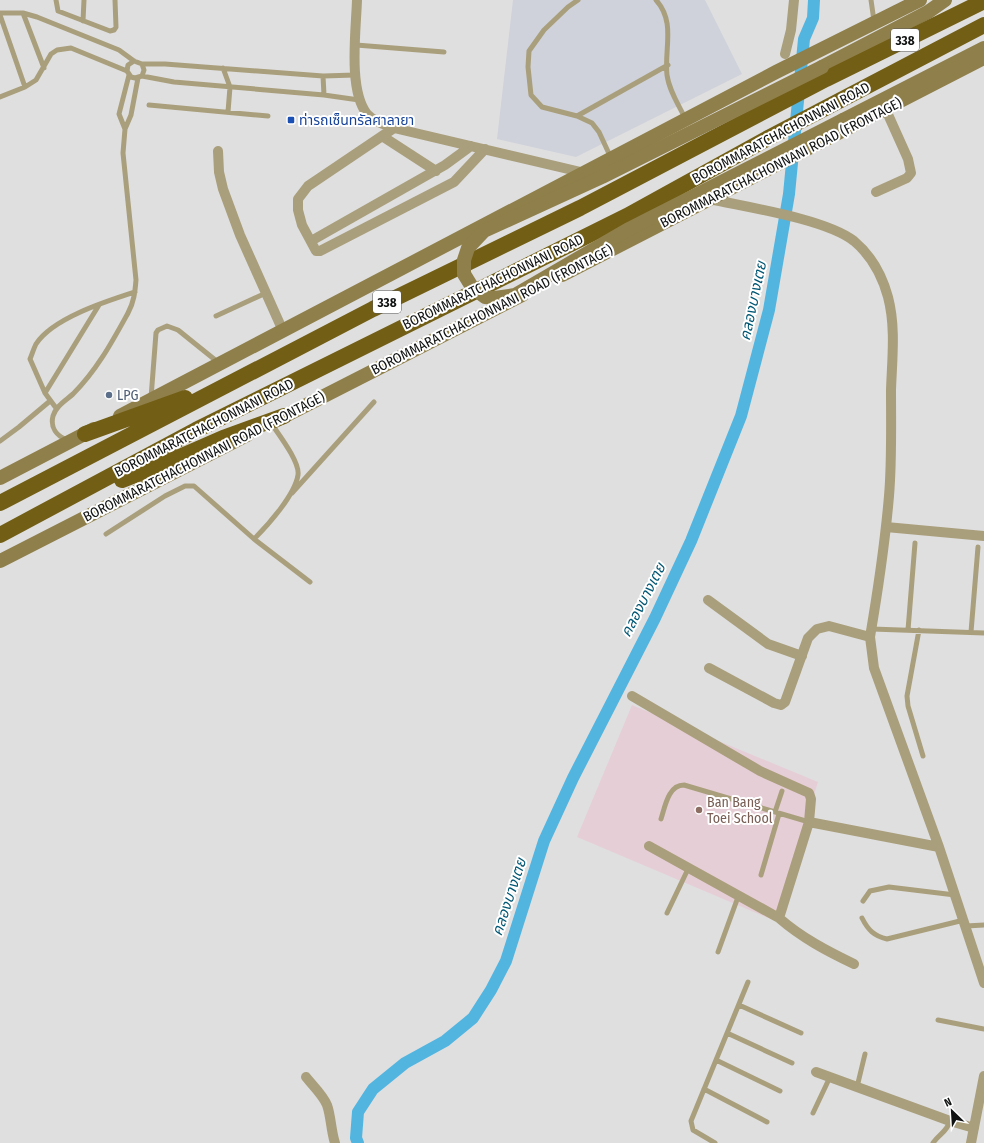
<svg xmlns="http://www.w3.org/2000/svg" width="984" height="1143" viewBox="0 0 984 1143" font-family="'Fira Sans Condensed','Noto Sans Thai',sans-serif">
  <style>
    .built { fill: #cfd2da }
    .education { fill: #e6ced7 }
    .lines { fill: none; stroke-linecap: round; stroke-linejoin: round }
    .canal { stroke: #52b5e0; stroke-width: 12 }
    .service { stroke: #aa9f7c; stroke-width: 5 }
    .minor { stroke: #aa9f7c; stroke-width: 10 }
    .secondary { stroke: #8f7f4a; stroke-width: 14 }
    .trunk { stroke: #725e14; stroke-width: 16 }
    .secondary-bridge { stroke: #8f7f4a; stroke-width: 14 }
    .transit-dot { fill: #1a4fb4; stroke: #fff; stroke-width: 1.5 }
    .service-dot { fill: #5c6f8a; stroke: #fff; stroke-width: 1.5 }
    .education-dot { fill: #8d6e63; stroke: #fff; stroke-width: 1.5 }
    .labels { text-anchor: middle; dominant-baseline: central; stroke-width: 4; stroke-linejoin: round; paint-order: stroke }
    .shield { fill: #fff; stroke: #585959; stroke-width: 1 }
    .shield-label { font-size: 13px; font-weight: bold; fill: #111212 }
    .transit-label { font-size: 14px; fill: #164399; stroke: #fff; text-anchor: start }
    .street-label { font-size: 14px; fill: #111212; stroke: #fff }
    .service-label { font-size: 14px; fill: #4e5e75; stroke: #fff; text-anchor: start }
    .education-label { font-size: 14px; fill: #785e54; stroke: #fff; text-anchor: start }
    .water-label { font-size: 15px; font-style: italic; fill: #005673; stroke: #fff }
  </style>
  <rect width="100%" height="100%" fill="#dfdfe0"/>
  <path class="built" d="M513 0H705L742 74 576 157 497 139Z"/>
  <path class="education" d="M632 705 818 782 775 921 577 837Z"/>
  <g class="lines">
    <path class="canal" d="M358 1143 356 1138 358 1112 373 1089 405 1063 445 1041 473 1018 491 990 506 961 544 841 573 778 655 618 691 541 741 416 769 310 789 194 804 39 813 18 814 0"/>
    <path class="service" d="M56 0 58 11 110 31 114 30 116 27 115 0
      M578 0 568 7 544 30 529 51 528 67 531 95 542 107 577 116 592 123 599 132 611 158
      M656 0C676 22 664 49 667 75 669 90 678 104 685 118
      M871 0 874 21
      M0 13H23L37 17 119 50 134 61 142 64H165L323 76 355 75
      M23 13 44 68
      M0 15 25 87 36 80 51 54 57 50 71 48 127 71
      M83 21 84 0
      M356 45 444 52
      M134 61 128 65 127 71 131 77 135 78 142 76 174 82 324 95 359 100
      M223 68 230 87 228 112
      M142 76 144 70 142 64
      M323 76 324 95
      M0 97 25 87
      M149 105 268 116
      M577 116 668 65
      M125 129 119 114 129 75
      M216 316 266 293
      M45 393 99 305
      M151 398 156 333 158 330 167 326 178 330 219 363
      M56 408 45 393 30 359C32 354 34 348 36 344 53 318 107 301 135 292
      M271 423C279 435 300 462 298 475 295 495 268 525 254 539L310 582
      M67 440C57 436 50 428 53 416 56 406 65 401 73 394 97 370 112 342 128 313 134 302 135 292 136 280L123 153 125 129 131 115 138 78
      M0 441 19 427 50 401
      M292 493 374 402
      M106 534 165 496 185 486H194L254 539
      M872 629 984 633
      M908 630 915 543
      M919 630 907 696 908 706 923 756
      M971 632 978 547
      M775 812 782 791
      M661 819C665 807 668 785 684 785L809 822
      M761 875 779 814
      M863 901 870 891 889 887 955 895
      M667 913 688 869
      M862 918C868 930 874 936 887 939L964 920
      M966 926 984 925
      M718 952 738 897
      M739 1005 801 1033
      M938 1020 984 1029
      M727 1033 792 1063
      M716 1060 780 1091
      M857 1087 865 1054
      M704 1089 767 1122
      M813 1113 830 1077
      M715 1143 693 1130 691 1121 748 982
      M933 1143C939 1134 947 1132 950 1121"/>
    <path class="minor" d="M357 0C356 31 348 90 367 114 373 121 385 125 394 128L585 173
      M785 54 791 30 794 0
      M394 128 308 186 298 199V210L302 225 316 251H320L454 182 485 149
      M382 136 436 171
      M218 151 219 172 223 189 240 235 283 331
      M876 192 907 178 911 173 908 159 886 110
      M710 199C746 207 826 219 854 241 872 256 882 275 888 297 896 327 892 360 891 390 891 425 892 461 889 496 885 543 878 590 870 637L874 668 939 847 984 983
      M311 241 445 165 471 146
      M886 527 984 536
      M708 600 768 644 802 656
      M709 668 774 703 781 705 785 702 808 638 817 629 829 626 870 637
      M632 696 760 771 809 793 811 799 809 822 779 918 649 846
      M809 822 939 847
      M779 918C802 938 827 951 854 964
      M816 1072 950 1121 974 1128
      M306 1077C313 1086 323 1095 327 1105 331 1116 331 1131 335 1143
      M971 1143 984 1076"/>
    <path class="secondary" d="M822 67 928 12 945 0
      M843 120 984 48
      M562 275 984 58
      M120 416 776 72 920 0
      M275 421 522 295
      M0 478 94 429
      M0 561 247 435"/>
    <path class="trunk" d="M85 434 185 398
      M122 480 168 462 223 438 284 416
      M0 503 373 309 580 208 826 79 984 1
      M0 535 196 430 627 216 770 137 984 25"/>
    <path class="secondary-bridge" d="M822 67 602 177 484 231 468 248 464 260V274L472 287 485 297 495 298 515 295 627 230 843 120"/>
  </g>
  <rect class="transit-dot" x="287" y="116" width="8" height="8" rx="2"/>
  <circle class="service-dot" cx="109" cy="395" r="4"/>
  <circle class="education-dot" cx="699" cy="810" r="4"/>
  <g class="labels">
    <g class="shield">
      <rect x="891" y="29" width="28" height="22" rx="3"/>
      <rect x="373" y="291" width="28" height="22" rx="3"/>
    </g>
    <g class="shield-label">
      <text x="905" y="40">338</text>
      <text x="387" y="302">338</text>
    </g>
    <g class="transit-label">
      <text x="299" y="120">ท่ารถเซ็นทรัลศาลายา</text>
    </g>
    <g class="street-label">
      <text transform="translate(781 133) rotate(-28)">BOROMMARATCHACHONNANI ROAD</text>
      <text transform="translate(781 163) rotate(-27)">BOROMMARATCHACHONNANI ROAD (FRONTAGE)</text>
      <text transform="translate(493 282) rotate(-26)">BOROMMARATCHACHONNANI ROAD</text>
      <text transform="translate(492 310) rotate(-27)">BOROMMARATCHACHONNANI ROAD (FRONTAGE)</text>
      <text transform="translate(204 428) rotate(-27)">BOROMMARATCHACHONNANI ROAD</text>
      <text transform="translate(204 457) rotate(-27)">BOROMMARATCHACHONNANI ROAD (FRONTAGE)</text>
    </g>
    <g class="service-label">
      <text x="117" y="395">LPG</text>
    </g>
    <g class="education-label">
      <text x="707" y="802">Ban Bang<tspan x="707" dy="16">Toei School</tspan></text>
    </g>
    <g class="water-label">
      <text transform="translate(753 301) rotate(-78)">คลองบางเตย</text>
      <text transform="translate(643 600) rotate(-63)">คลองบางเตย</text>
      <text transform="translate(509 897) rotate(-72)">คลองบางเตย</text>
    </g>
  </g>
  <g transform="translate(952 1111) rotate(335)" stroke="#ffffff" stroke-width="3" paint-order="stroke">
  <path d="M0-3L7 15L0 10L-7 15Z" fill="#111212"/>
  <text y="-6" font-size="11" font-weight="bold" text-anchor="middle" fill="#111212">N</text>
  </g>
</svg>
